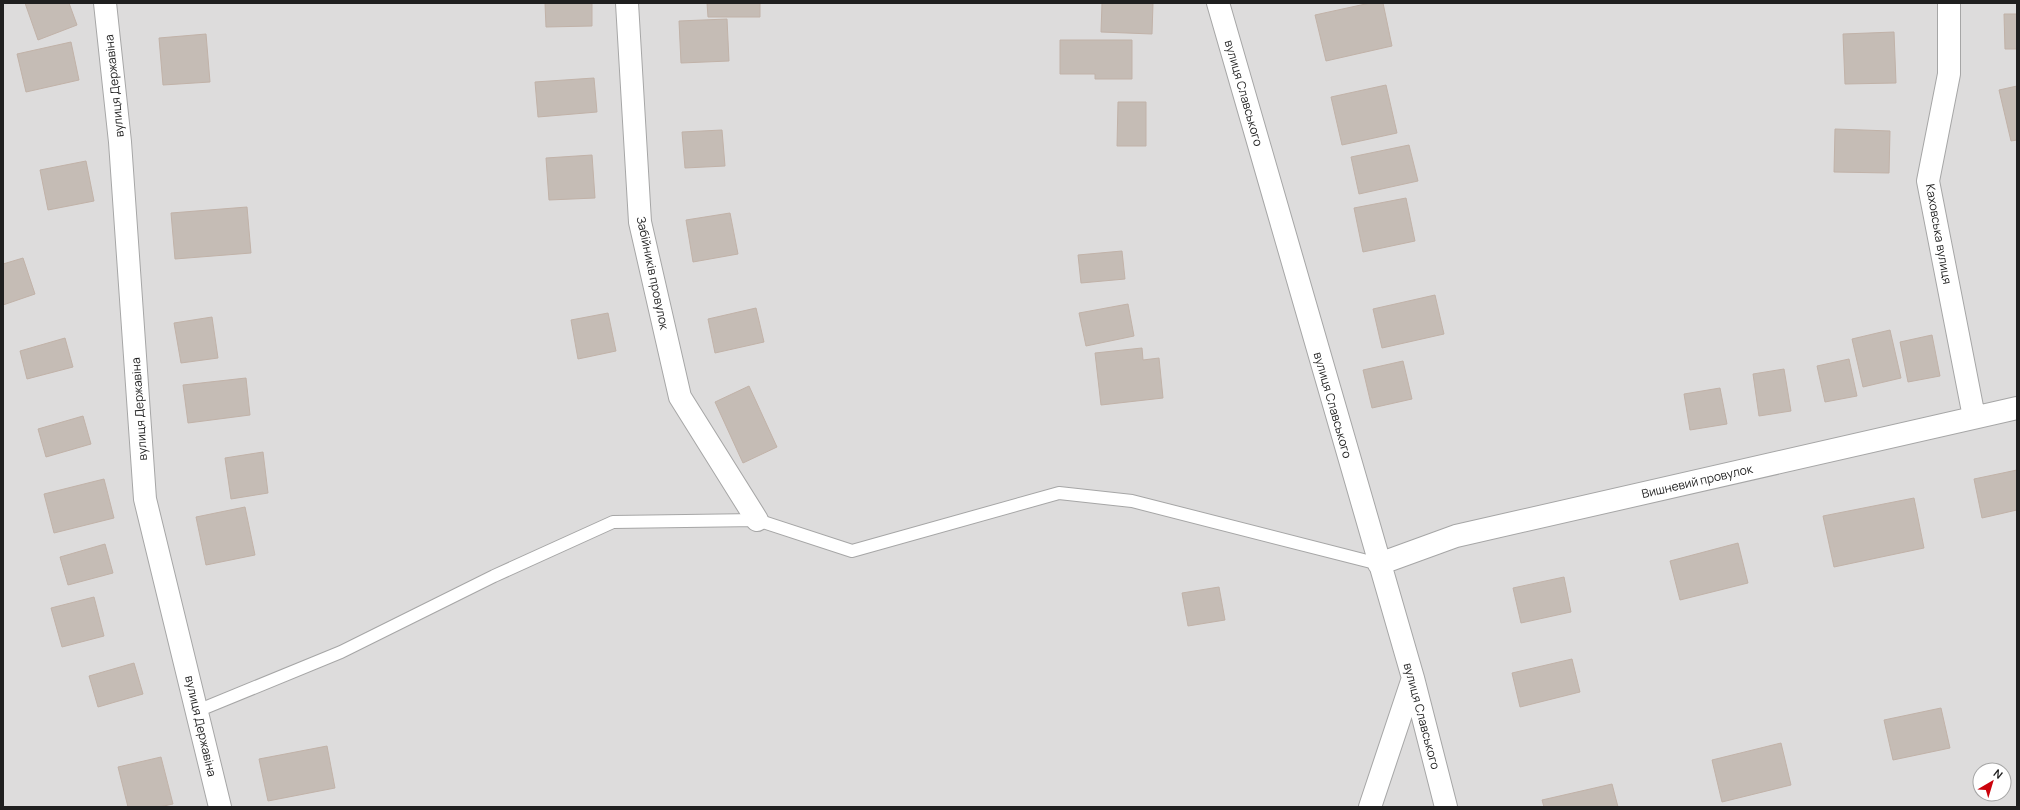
<svg xmlns="http://www.w3.org/2000/svg" width="2020" height="810" font-family="Manrope,sans-serif">
<style>
.residential{fill:#dddcdc;fill-rule:evenodd}
.building{fill:#c5bcb5;stroke:#c1b2a8}
.lines{fill:none;stroke-linecap:round;stroke-linejoin:round}
.service-casing{stroke:#a6a6a6;stroke-width:14}
.minor-casing{stroke:#a6a6a6;stroke-width:24}
.service{stroke:#fff;stroke-width:12}
.minor{stroke:#fff;stroke-width:22}
.labels{text-anchor:middle;dominant-baseline:central;stroke-width:4;stroke-linejoin:round;paint-order:stroke}
.street-label{font-size:12px;fill:#1f1f1f;stroke:#fff}
</style>
<rect width="100%" height="100%" fill="#f0ece6"/>
<path class="residential" d="M3 3H2017V807H3ZM1980 770H2004V794H1980Z"/>
<path class="building" d="M25 3H69L77 25 38 40Z
M545 3H592V26L546 27Z
M707 3H760V17H708Z
M1102 3H1153L1152 34 1101 32Z
M1370 3H1383L1392 46 1326 61 1315 15Z
M2004 14H2017V49H2005Z
M727 19 729 61 681 63 679 21Z
M1894 32 1896 83 1845 84 1843 34Z
M206 34 210 82 163 85 159 38Z
M1060 40H1132V79H1095V74H1060Z
M71 42 79 80 26 92 17 54Z
M594 78 597 112 538 117 535 82Z
M1386 85 1397 133 1342 145 1331 97Z
M2017 86V140L2011 141 1999 90Z
M1118 102H1146V146H1117Z
M1835 129 1890 131 1889 173 1834 172Z
M722 130 725 166 685 168 682 132Z
M1409 145 1418 181 1359 194 1351 157Z
M592 155 595 198 549 200 546 158Z
M86 161 94 201 48 210 40 170Z
M1406 198 1415 241 1363 252 1354 208Z
M247 207 251 253 175 259 171 213Z
M730 213 738 254 693 262 686 220Z
M1122 251 1125 279 1081 283 1078 255Z
M23 258 35 294 3 305V264Z
M1435 295 1444 334 1382 348 1373 309Z
M1128 304 1134 336 1086 346 1079 313Z
M756 308 764 342 715 353 708 319Z
M608 313 616 351 578 359 571 320Z
M212 317 218 358 181 363 174 323Z
M1890 330 1901 378 1863 387 1852 339Z
M1932 335 1940 376 1908 382 1900 342Z
M65 338 73 367 27 379 20 351Z
M1142 348 1143 360 1159 358 1163 398 1101 405 1095 353Z
M1849 359 1857 396 1825 402 1817 366Z
M1403 361 1412 399 1372 408 1363 370Z
M1784 369 1791 411 1759 416 1753 374Z
M246 378 250 415 188 423 183 385Z
M749 386 777 447 743 463 715 402Z
M1720 388 1727 424 1690 430 1684 394Z
M83 416 91 444 46 457 38 429Z
M263 452 268 493 231 499 225 458Z
M2017 470V510L1982 518 1974 479Z
M104 479 114 518 54 533 44 494Z
M1914 498 1924 548 1834 567 1823 516Z
M245 507 255 555 206 565 196 517Z
M1738 543 1748 583 1680 600 1670 561Z
M105 544 113 573 68 585 60 557Z
M1564 577 1571 612 1521 623 1513 588Z
M1219 587 1225 620 1188 626 1182 593Z
M94 597 104 636 62 647 51 608Z
M1572 659 1580 692 1520 707 1512 673Z
M134 663 143 694 98 707 89 676Z
M1941 708 1950 748 1893 760 1884 720Z
M1781 743 1791 785 1722 802 1712 760Z
M327 746 335 788 268 801 259 759Z
M161 757 173 804 159 807H128L118 767Z
M1612 784 1618 807H1544L1542 800Z"/>
<g class="lines">
<g class="service-casing">
<path id="service" d="M197 711 341 652 494 576 613 522 757 520 852 551 1059 493 1132 501 1379 564"/>
</g>
<g class="minor-casing">
<path id="minor" d="M105 3 120 142 145 499 220 807
M627 3 640 222 680 397 757 520
M1218 3 1413 678 1446 807
M1949 3V74L1928 181 1974 417
M1379 564 1456 536 2017 408
M1370 807 1413 678"/>
</g>
<use href="#service" class="service"/>
<use href="#minor" class="minor"/>
</g>
<g class="labels">
<g class="street-label">
<text transform="translate(114 86) rotate(-96)">вулиця Державіна</text>
<text transform="translate(1244 93) rotate(74)">вулиця Славського</text>
<text transform="translate(1939 234) rotate(80)">Каховська вулиця</text>
<text transform="translate(653 273) rotate(78)">Забійників провулок</text>
<text transform="translate(1333 405) rotate(74)">вулиця Славського</text>
<text transform="translate(139 409) rotate(-94)">вулиця Державіна</text>
<text transform="translate(1697 481) rotate(-13)">Вишневий провулок</text>
<text transform="translate(1422 716) rotate(75)">вулиця Славського</text>
<text transform="translate(201 726) rotate(77)">вулиця Державіна</text>
</g>
</g>
<rect width="2020" height="810" fill="none" stroke="#1f1f1f" stroke-width="8"/>
<g transform="translate(1992 782) rotate(38)"><circle r="19" fill="#ffffff" stroke="#a5a5a5"/>
<path d="M0-3L7 15L0 10L-7 15Z" fill="#cb030c"/>
<text y="-6" font-size="11" font-weight="bold" text-anchor="middle" fill="#1f1f1f">N</text>
</g>
</svg>
